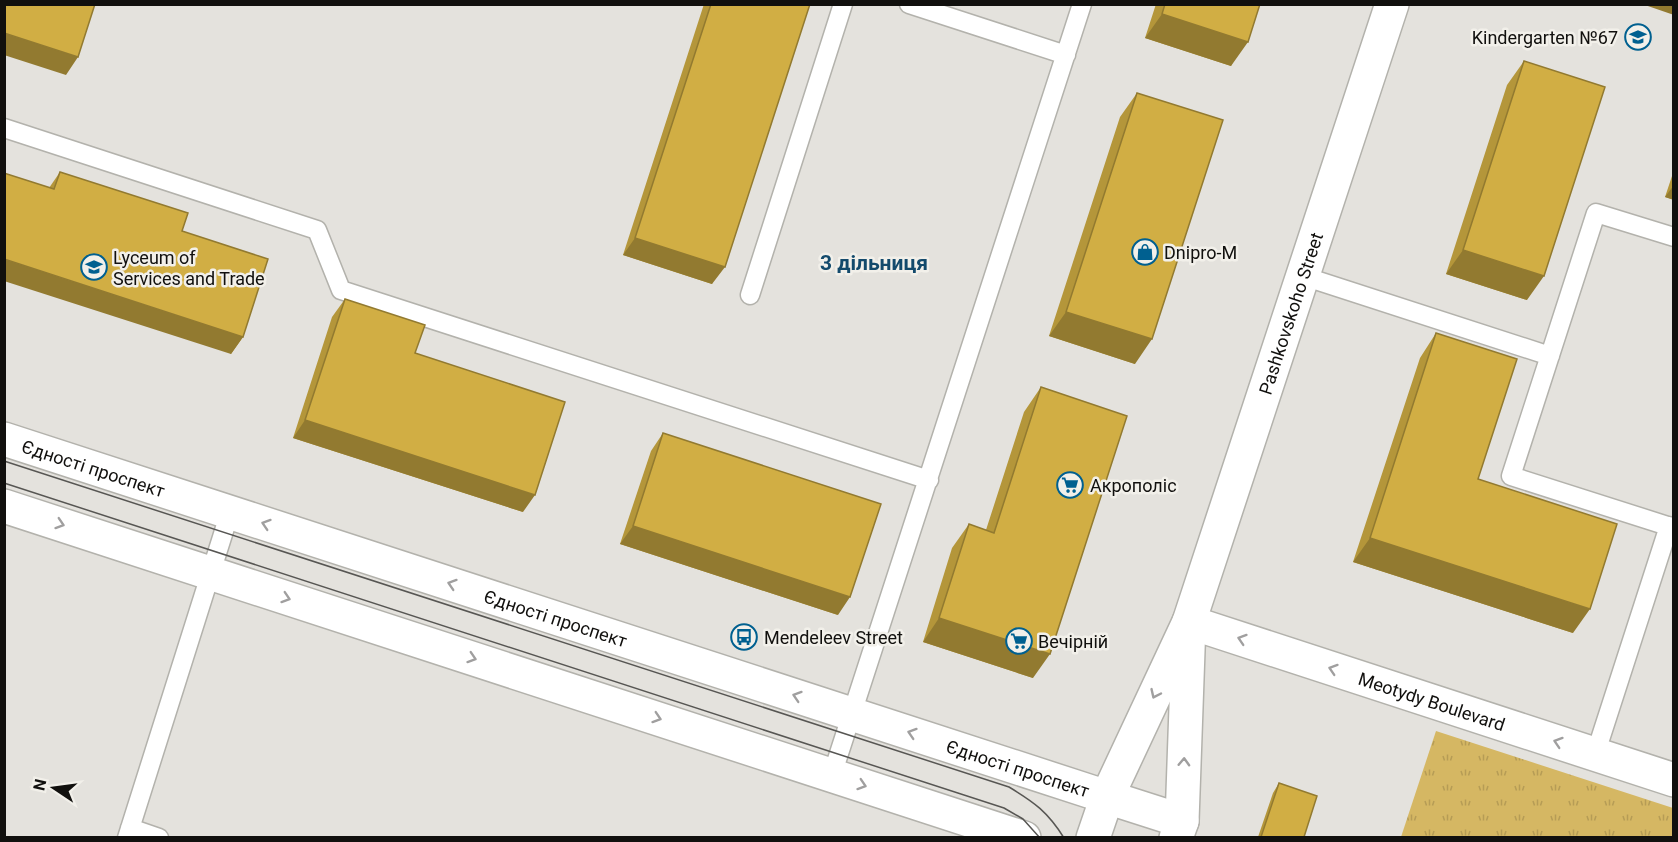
<svg xmlns="http://www.w3.org/2000/svg" width="1678" height="842" font-family="Roboto,sans-serif">
<style>
.park{fill:url(#park-tufts)}
.lines{fill:none;stroke-linecap:round;stroke-linejoin:round}
.service-casing{stroke:#b3b2ac;stroke-width:21}
.tertiary-casing{stroke:#b3b2ac;stroke-width:36}
.secondary-casing{stroke:#b3b2ac;stroke-width:36}
.service{stroke:#fff;stroke-width:18}
.tertiary{stroke:#fff;stroke-width:33}
.secondary{stroke:#fff;stroke-width:33}
.tram{stroke:#575653;stroke-width:1.5}
.wall{fill:#b4963a}
.shaded-wall{fill:#927a30}
.building{fill:#d1ae44;stroke:#927a30;stroke-width:1.5}
.oneway{stroke:#a09f9f}
.labels{text-anchor:middle;dominant-baseline:central;stroke-width:5;stroke-linejoin:round;paint-order:stroke}
.poi-label{font-size:18px;fill:#11100e;stroke:#f2f0ea;text-anchor:start}
.street-label{font-size:18px;fill:#11100e;stroke:#f2f0ea}
.quarter-label{font-size:21px;font-weight:bold;fill:#134a6c;stroke:#f2f0ea}
</style>
<defs>
<pattern id="park-tufts" width="24" height="20" patternUnits="userSpaceOnUse" patternTransform="scale(1.5)"><rect width="24" height="20" fill="#d5b763"/><path d="M3 7l-1-3M5 7V3M7 7l1-3M15 17l-1-3M17 17v-4M19 17l1-3" fill="none" stroke="#b69c55"/></pattern>
</defs>
<rect width="100%" height="100%" fill="#e4e2dd"/>
<path class="park" d="M1436 731 1673 808V837H1401Z"/>
<g class="lines">
<g class="service-casing">
<path id="service" d="M909 4 1066 55
M4 128 317 230 341 290 929 480
M1674 237 1596 213 1511 476 1674 528
M1303 276 1550 356
M750 295 843 4
M1595 755 1669 526
M832 775 1082 4
M130 828 159 838
M127 838 230 512"/>
</g>
<g class="tertiary-casing">
<g id="tertiary">
<path d="M1107 797 1182 821"/>
<path id="s1" d="M1176 838 1182 821 1189 622 1392 4"/>
</g>
</g>
<g class="secondary-casing">
<g id="secondary">
<path id="s2" d="M4 439 1107 797"/>
<path d="M4 506 1024 838"/>
<path id="s3" d="M1093 838 1107 797 1189 622 1674 780"/>
</g>
</g>
<use href="#service" class="service"/>
<use href="#tertiary" class="tertiary"/>
<use href="#secondary" class="secondary"/>
<path class="tram" d="M4 461 1009 787C1034 802 1048 812 1064 838
M4 483 1004 808 1023 819 1040 838"/>
</g>
<path class="wall" d="M704 4H810L712 284 623 255Z
M1156 4H1260L1231 66 1145 38Z
M1524 61 1527 300 1446 274 1507 85Z
M1137 93 1135 364 1049 336 1120 117Z
M1674 170V200L1665 197Z
M60 172 182 231 243 337 231 354 49 188Z
M345 299 415 353 523 512 293 438 332 317Z
M1436 333 1478 479 1573 633 1353 562 1420 358Z
M1041 387 1033 678 923 642 952 548 969 524 986 530 1024 412Z
M663 433 838 615 620 544 651 451Z
M1279 783 1304 837H1258L1273 793Z"/>
<path class="shaded-wall" d="M1642 4H1674V15Z
M1162 14 1248 42 1231 66 1145 38Z
M4 33 78 57 66 75 4 55Z
M1674 185V200L1665 197Z
M635 238 725 267 712 284 623 255Z
M1463 250 1544 276 1527 300 1446 274Z
M4 259 243 337 231 354 4 281Z
M1066 312 1152 339 1135 364 1049 336Z
M305 420 535 495 523 512 293 438Z
M633 526 850 597 838 615 620 544Z
M1370 538 1590 609 1573 633 1353 562Z
M939 618 1050 654 1033 678 923 642Z"/>
<path class="building" d="M4 4H95L78 57 4 33Z
M711 4H810L725 267 635 238Z
M1165 4H1260L1248 42 1162 14Z
M1524 61 1605 87 1544 276 1463 250Z
M1137 93 1223 120 1152 339 1066 312Z
M60 172 188 213 182 231 268 259 243 337 4 259V173L54 189Z
M345 299 425 325 415 353 565 402 535 495 305 420Z
M1436 333 1517 359 1478 479 1617 524 1590 609 1370 538Z
M1041 387 1127 416 1050 654 939 618 969 524 994 533Z
M663 433 881 504 850 597 633 526Z
M1279 783 1317 796 1304 837H1261Z"/>
<defs><path id="oneway-chevron" d="M-2-3.5L2.5 0L-2 3.5" fill="none" stroke-width="1.6" stroke-linecap="round" stroke-linejoin="round" transform="scale(1.5)"/></defs>
<g class="oneway">
<use href="#oneway-chevron" transform="translate(60 524) rotate(18)"/>
<use href="#oneway-chevron" transform="translate(266 524) rotate(-162)"/>
<use href="#oneway-chevron" transform="translate(452 584) rotate(-162)"/>
<use href="#oneway-chevron" transform="translate(286 598) rotate(18)"/>
<use href="#oneway-chevron" transform="translate(1242 639) rotate(-162)"/>
<use href="#oneway-chevron" transform="translate(472 658) rotate(18)"/>
<use href="#oneway-chevron" transform="translate(1333 669) rotate(-162)"/>
<use href="#oneway-chevron" transform="translate(1155 694) rotate(115)"/>
<use href="#oneway-chevron" transform="translate(797 696) rotate(-162)"/>
<use href="#oneway-chevron" transform="translate(657 718) rotate(18)"/>
<use href="#oneway-chevron" transform="translate(912 733) rotate(-162)"/>
<use href="#oneway-chevron" transform="translate(1558 742) rotate(-162)"/>
<use href="#oneway-chevron" transform="translate(1184 762) rotate(-88)"/>
<use href="#oneway-chevron" transform="translate(862 785) rotate(18)"/>
</g>
<defs>
<g id="school-ring" transform="scale(1.35)"><circle r="9.5" fill="#f2f0ea" stroke="#006090" stroke-width="1.5"/><path d="M0-5L7-2L0 1L-7-2ZM-4 1L0 2.5L4 1V4Q0 6-4 4Z" fill="#006090"/></g>
<g id="shop-ring" transform="scale(1.35)"><circle r="9.5" fill="#f2f0ea" stroke="#006090" stroke-width="1.5"/><path d="M-5-2.5h2.3a2.7 3.5 0 0 1 5.4 0H5L5.5 6h-11ZM-1.5-2.5h3a1.5 2.3 0 0 0-3 0Z" fill="#006090"/></g>
<g id="university-ring" transform="scale(1.35)"><circle r="9.5" fill="#f2f0ea" stroke="#006090" stroke-width="1.5"/><path d="M0-5L7-2L0 1L-7-2ZM-4 1L0 2.5L4 1V4Q0 6-4 4Z" fill="#006090"/></g>
<g id="supermarket-ring" transform="scale(1.35)"><circle r="9.5" fill="#f2f0ea" stroke="#006090" stroke-width="1.5"/><path d="M-6-5.5h2.5l.6 2H6L4.5 2H-2.5L-4.4-4H-6ZM-1.5 3.2a1.3 1.3 0 1 0 .1 0ZM3 3.2a1.3 1.3 0 1 0 .1 0Z" fill="#006090"/></g>
<g id="bus-ring" transform="scale(1.35)"><circle r="9.5" fill="#f2f0ea" stroke="#006090" stroke-width="1.5"/><path d="M-5-6H5V4H4V6H2V4H-2V6H-4V4H-5ZM-3.5-4V0h7V-4ZM-3.5 1.2v1.5H-2V1.2ZM2 1.2v1.5H3.5V1.2Z" fill="#006090"/></g>
</defs>
<g fill-rule="evenodd">
<use href="#school-ring" x="1638" y="37"/>
<use href="#shop-ring" x="1145" y="252"/>
<use href="#university-ring" x="94" y="267"/>
<use href="#supermarket-ring" x="1070" y="485"/>
<use href="#bus-ring" x="744" y="637"/>
<use href="#supermarket-ring" x="1019" y="641"/>
</g>
<g class="labels">
<g class="poi-label">
<text x="1618" y="37" text-anchor="end">Kindergarten №67</text>
<text x="1164" y="252">Dnipro-M</text>
<text x="113" y="257">Lyceum of<tspan x="113" dy="21">Services and Trade</tspan></text>
<text x="1090" y="485">Акрополіс</text>
<text x="764" y="637">Mendeleev Street</text>
<text x="1038" y="641">Вечірній</text>
</g>
<g class="street-label">
<text stroke="none"><textPath href="#s1" startOffset="542">Pashkovskoho Street</textPath></text>
<text stroke="none"><textPath href="#s2" startOffset="94">Єдності проспект</textPath></text>
<text stroke="none"><textPath href="#s2" startOffset="580">Єдності проспект</textPath></text>
<text stroke="none"><textPath href="#s3" startOffset="492">Meotydy Boulevard</textPath></text>
<text stroke="none"><textPath href="#s2" startOffset="1066">Єдності проспект</textPath></text>
</g>
<g class="quarter-label">
<text x="874" y="263">3 дільниця</text>
</g>
</g>
<rect width="1678" height="842" fill="none" stroke="#11100e" stroke-width="12"/>
<g transform="translate(54 788) rotate(283)" stroke="#f2f0ea" stroke-width="4.5" paint-order="stroke">
<path d="M0-4.5L10 22L0 15L-10 22Z" fill="#11100e"/>
<text y="-9" font-size="16" font-weight="bold" text-anchor="middle" fill="#11100e">N</text>
</g>
</svg>
